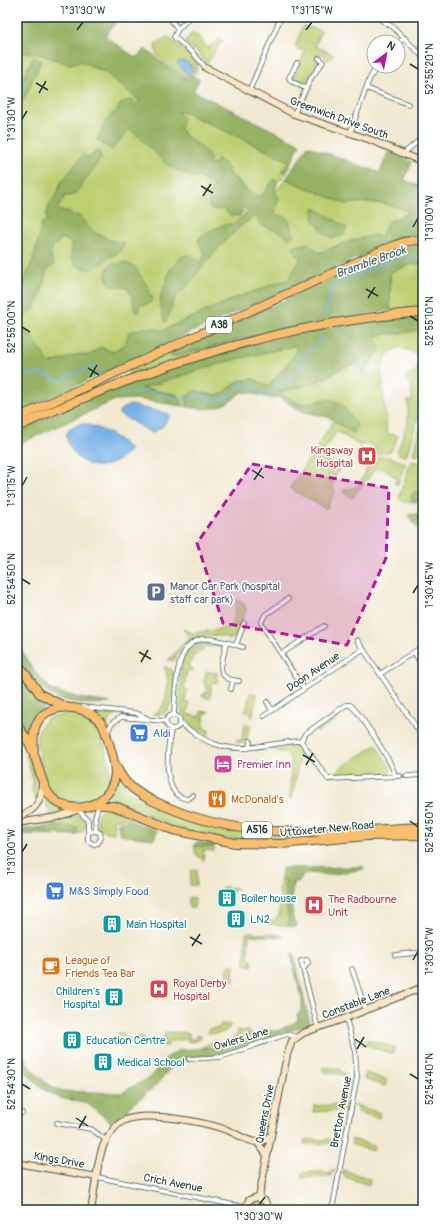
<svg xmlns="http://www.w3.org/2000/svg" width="440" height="1227" font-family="Pangolin,sans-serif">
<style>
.green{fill:#becf71;stroke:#6e8652}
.forest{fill:#96b263;stroke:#5a784c}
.water{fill:#77b1e8;stroke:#4b778e}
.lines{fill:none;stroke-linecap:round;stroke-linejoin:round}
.stream{stroke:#77b1e8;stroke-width:1.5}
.street-casing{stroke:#3e574c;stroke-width:5.5}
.secondary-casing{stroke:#3e574c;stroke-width:8}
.highway-casing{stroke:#3e574c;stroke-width:10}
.street{stroke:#fff;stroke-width:4}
.secondary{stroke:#fde5c5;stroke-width:6}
.highway{stroke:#fbbe6e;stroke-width:8}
.marked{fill:#b5179e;fill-opacity:0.2;stroke:#b5179e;stroke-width:3;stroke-dasharray:8 5;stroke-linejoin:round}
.ticks{fill:none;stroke:#1f3d34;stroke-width:1.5}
.labels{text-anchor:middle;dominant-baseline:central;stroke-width:3;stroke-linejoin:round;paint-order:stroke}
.shield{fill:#fff;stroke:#627771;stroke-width:1}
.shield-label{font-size:10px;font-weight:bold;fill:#1f3d34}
.street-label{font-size:11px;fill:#1f3d34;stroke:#fff}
.health-label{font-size:11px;fill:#be3a42;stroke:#fff;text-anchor:start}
.service-label{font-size:11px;fill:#4e5e75;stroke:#fff;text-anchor:start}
.shop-label{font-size:11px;fill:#366cbe;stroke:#fff;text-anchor:start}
.hotel-label{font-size:11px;fill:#b23c85;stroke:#fff;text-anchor:start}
.food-label{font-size:11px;fill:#c56008;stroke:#fff;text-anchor:start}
.culture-label{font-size:11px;fill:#0d838f;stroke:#fff;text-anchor:start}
.water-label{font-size:12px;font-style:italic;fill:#39606a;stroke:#fff}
.neatline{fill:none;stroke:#1f3d34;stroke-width:1.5}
.ticks-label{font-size:10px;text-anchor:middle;fill:#1f3d34}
</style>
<rect width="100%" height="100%" fill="#fff"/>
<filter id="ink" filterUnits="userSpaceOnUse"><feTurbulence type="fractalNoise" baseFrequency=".025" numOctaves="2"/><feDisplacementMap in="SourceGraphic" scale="8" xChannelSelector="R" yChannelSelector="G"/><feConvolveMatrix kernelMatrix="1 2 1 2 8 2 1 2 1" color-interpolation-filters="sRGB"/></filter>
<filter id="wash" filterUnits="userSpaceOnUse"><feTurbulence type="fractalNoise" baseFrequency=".012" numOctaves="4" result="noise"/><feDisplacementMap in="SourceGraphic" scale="16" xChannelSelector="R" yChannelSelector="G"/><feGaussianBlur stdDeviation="0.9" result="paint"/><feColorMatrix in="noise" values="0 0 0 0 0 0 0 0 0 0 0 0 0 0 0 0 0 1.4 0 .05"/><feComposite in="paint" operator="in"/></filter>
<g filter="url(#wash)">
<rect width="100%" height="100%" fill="#f1e9d1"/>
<path class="green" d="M17 18 96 69 104 71 109 75 140 101 126 119 247 214 256 216 286 179 346 204 367 202 387 204 410 211 405 215 388 222 381 237 373 236 354 241 319 253 293 247 301 260 289 279 238 297 161 332 125 344 113 352 101 348 88 356 80 354 49 364 31 335 23 331 17 333Z
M303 26 321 31 315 46 334 55 328 60 321 53 316 59 318 65 303 85 292 80 305 52 295 47Z
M192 33 198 36 208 48 220 38 222 40 207 64 199 53 185 43Z
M167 37C171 38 173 42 176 44 189 53 211 68 186 78L157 55 155 44Z
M177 111 185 113 217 127 289 161 282 172 287 171V173L277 183 275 180 262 196C247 196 246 187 236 179 230 173 222 169 215 164L208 165 206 152 194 142 183 136Z
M412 264H423V304L420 307 390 310V272Z
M423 329V342L415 348 423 351V401L406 456 400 455 397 452 408 422V400L412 402 411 384 407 381 406 377 410 374 415 375 421 355 399 347 387 354 381 370 387 433 398 436 391 451 378 454 373 453 376 449C371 444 366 442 360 446L337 431 322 453 327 457 325 460 337 465 332 467V469L339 470 335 477 330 474 327 478 329 481 334 479 332 487 335 491 326 509 290 488 334 421 354 433 356 425 317 401 301 405 280 394V392C294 388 311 385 325 378 337 372 345 364 359 364L363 374 375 355V335L402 333Z
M245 337 129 375 128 372 171 352 172 357Z
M297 345 294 356 269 386 252 379 239 381 225 392 216 395 186 397 188 407 183 406 178 395 142 388 228 361Z
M422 422H423V456L413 454Z
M378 457H389L405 463 398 484 394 483 397 479 383 467 380 470 376 468 352 498 343 492 344 490C347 489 351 489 353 488 361 486 366 471 368 464L370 466 374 464Z
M411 461 422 463 419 481 423 482V493L416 491 412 494V499L416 502H403L399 497Z
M237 600 244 604 246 610 234 638 228 640 227 637C202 633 185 635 174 660H168L190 637 183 629 193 633 218 630 219 628H227L233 623Z
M202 642 219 643 223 647 196 645Z
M195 647 205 649 193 657 188 666 194 670 187 671 184 687 187 690 185 702 189 703 187 714 200 717 201 711 209 712 205 713 203 728 209 730 208 735C199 730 186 722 182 712 179 702 180 672 183 662 185 655 190 651 195 647Z
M164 667 171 669C178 678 173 706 164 714H152C156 713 160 711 162 707 168 697 170 677 164 667Z
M206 672 218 673 216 676 218 683 212 682 210 699 202 696 203 694H206L207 685 204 684Z
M250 693 257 694 252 718 251 713 244 711 247 709Z
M95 711 117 715 110 719 106 726Z
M67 713C78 713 87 716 95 724 101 730 98 735 101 740 104 744 106 750 107 756 114 780 108 799 80 802 71 803 62 802 55 795 45 786 36 750 37 737 38 731 41 725 45 721 51 715 60 718 67 713Z
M335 716 337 720 317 732 315 729Z
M245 723 250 725 246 743 236 742V740H242Z
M290 745 301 748 292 799H290L291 761 288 755 270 748Z
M376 745 391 769 389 774 332 776 330 775Z
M30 754 39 787 37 800H35L32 793 33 780 26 755Z
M118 778C150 818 225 832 275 835 299 836 324 833 348 834 297 840 243 846 193 832 164 824 137 809 109 797Z
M46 800 64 811 51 815 45 802Z
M106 808 119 812 132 819H113L114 833 105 832 99 828 96 818 100 812Z
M77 814 85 820V828L81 833H77V827L54 826 53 819Z
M194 846 214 847V851L203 850 204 861 196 854Z
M197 869 196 885H190L191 871Z
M284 878 288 880 289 926 269 924 268 921H275L276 917H279L280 880Z
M222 887 237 888V889H233L232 894 222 893Z
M189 897 195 898 194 908H189Z
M252 931V933L282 935V937L249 935 248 958 252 959V966H248L245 963 246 933Z
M230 965H234L233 977 235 980 228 979V967Z
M221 1024 231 1025C225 1033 216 1036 207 1032L209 1029 219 1028Z
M236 1030 249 1031 246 1040 222 1047 201 1048 216 1040 219 1045 227 1042 238 1034Z
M165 1032 189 1033V1039H197V1035L202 1037 197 1041 188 1042 187 1039 167 1042 168 1046H162L161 1045C151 1045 123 1047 117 1038L118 1033H123L125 1036 131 1040 141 1036 145 1041 164 1042Z
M368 1039 395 1048 393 1054 364 1044Z
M323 1067 340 1069V1072L345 1073V1075L323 1072Z
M366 1073 387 1080 385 1086 364 1079Z
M348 1104 347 1110 313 1112 314 1106Z
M355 1105 380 1113 379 1118 358 1112 359 1108Z
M336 1139V1143L304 1144 305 1140Z
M352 1139 374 1146 373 1151 351 1144Z
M343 1170 370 1179 369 1185 345 1177 346 1174 342 1173Z
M335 1171 331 1173V1176L301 1178 302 1173Z
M254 1199 262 1201 267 1210H246L247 1206Z"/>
<path class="forest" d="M17 17H108L116 22 105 36 136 58 145 49 185 79 193 76 199 80 193 91 300 144 287 171 281 172 289 161 217 127 185 113 177 111 183 118C176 136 190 138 201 147 206 151 207 155 211 160L208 165 215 164 217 159 222 162 229 169 227 173C240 180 245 196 262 196L274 179 277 183 275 191 279 198 274 213 280 216 287 217 294 234 289 239C280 230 273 229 261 226L256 216C230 230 202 267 184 290 170 295 173 313 165 322 160 313 158 291 167 283 168 265 174 269 182 256L190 255 200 263 205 254 198 240 201 236 207 232 223 225 234 224 249 212 242 207 240 216 229 215 223 208 218 210 210 209C207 202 209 193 214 186 206 178 195 178 185 174 179 172 175 167 168 166L136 134 129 129 112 150 97 140 105 123 113 113 115 114 122 102 131 100 135 105 140 101 104 71 80 61 70 64 34 53 17 52Z
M33 57 41 61 17 115V91Z
M308 146 380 173 388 152 412 162 404 180 423 188V234L412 235 388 244 180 337 17 413V333L23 331 31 335 49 364 80 354 88 356 101 347 113 352 125 344 129 332C140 329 151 325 161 331L238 297 289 279 300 260 293 247 308 243 319 253C338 246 361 235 381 236L388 222 405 215 409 211 387 204 367 202 346 204 286 179Z
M96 151H99L101 158 75 194 69 196H65L58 208 59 211H69L72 216 78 215 94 233 104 236 108 240 124 243 120 251 90 270 75 265 72 258 71 243 63 238 53 246 50 254 54 265 47 270 39 301 34 310 28 312 17 329 18 298 35 254 42 223 47 220 46 215 50 203 58 193 60 184 83 155 90 158Z
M315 208 347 228 343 236 332 238 326 235 313 219V210Z
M423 244V264H412L390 272V310L280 329 171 357V352L400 248Z
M123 262 135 267 150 290 149 295 152 296V300L149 304 139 305V313L135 312 132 296 127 288 110 285C105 277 105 272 110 265L115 263 118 265Z
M423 316V329L402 333 375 335 380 352 375 355 363 375 359 364C345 364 337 372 325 378 311 385 294 388 280 392V394L301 405C336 395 337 396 357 425L354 433 328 417 304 412 278 397 270 398 252 393 241 392C223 409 211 411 188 407L186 397 194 391 216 395 225 392 239 381 252 379 269 386 294 356 297 345 228 361 142 388 178 395 183 406 135 399 115 400 17 445V431C55 414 92 396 131 381 148 375 166 370 183 365 261 339 341 323 423 316Z
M414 492 423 494V502H416L411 499 412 494Z
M422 506H423V534L421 533 408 515 417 514Z
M17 641 27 660 36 673 52 690 79 698 110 703C76 705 48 703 28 672 21 661 17 654 17 641Z
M17 670 33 692 49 704 34 716 26 732 17 721Z
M131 821 157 831 154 839 124 836 119 832 118 822Z
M54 826 77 827V835L21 834 22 829Z
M196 842 214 844V847L194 846Z
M364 867V869L328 875 311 873 303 875 298 882 294 881C290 896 291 909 294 924L297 923 296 927 289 926 284 885 285 881 287 880 281 879 282 868Z
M293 953 310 1024 223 1054 190 1057 189 1060 178 1061 174 1064 154 1087 129 1107 125 1114H121L113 1124 88 1104 60 1098 44 1090 17 1063V1045C21 1048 22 1054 25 1059 33 1072 45 1085 60 1091L121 1093 149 1078 166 1058 179 1050 222 1047 246 1040 249 1034 261 1035V1030L278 1031C285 1026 293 1025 298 1020L297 1015C299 1013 300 1012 301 1010 306 1000 291 967 292 954Z"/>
<path class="water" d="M179 61C186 61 190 63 193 70L190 74H187L177 63Z
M130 405 169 414V417L163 426 152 433 119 414 120 410Z
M81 423C97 426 120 437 130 450 107 476 75 470 66 436L69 430Z"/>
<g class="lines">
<path class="stream" d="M325 317 332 286 397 259 423 254
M17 377 41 373 60 381C73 369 82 376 92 365L98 367 102 371
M115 388 122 394C130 393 138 391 145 391 163 391 182 407 197 395L213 400 221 399 229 397 244 382 252 388 267 395 285 379 296 374 303 363 304 357 319 342 321 336"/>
</g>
</g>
<g filter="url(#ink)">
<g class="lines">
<g class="street-casing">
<path id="street" d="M169 17 178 29
M190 17 178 29 174 37 193 53 206 68
M376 17 393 27 423 57
M398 43 405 38
M297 63 289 78 291 81 305 88
M366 88 408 104
M249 91 281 17
M294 114 311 78 323 62 319 58
M350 133 369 80 377 66
M404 153 423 137
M288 599 265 615 261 623 304 689
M357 640 423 737
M226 643 221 667 222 674 228 679 239 681
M236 645 244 623
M414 652 423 667
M281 654 324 626
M380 674 423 646
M231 689 233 680
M267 702 272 710
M83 707 136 713 147 718
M174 714C176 691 173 635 210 639 221 640 233 644 243 647
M166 722a7 7 0 1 1 14 0a7 7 0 1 1-14 0Z
M264 716 363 649
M180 724C191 730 200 739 212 743 242 755 270 742 301 741
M171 729C168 746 160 797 188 799L193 795
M107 734 111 724 121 717 165 721
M301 741 305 734 346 705H350C359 711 394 765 395 776
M301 741 328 779 400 776
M249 748 250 741
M406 776 423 775
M77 809 88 820V841L94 844 98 843 101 838 100 833 96 831 89 832
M96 831 95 817 99 804
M395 955 423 952
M303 968 305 967 308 963 307 960 301 961 318 1029
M352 969 366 1011
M189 1059 221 1057 287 1034 296 1037
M17 1114 22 1113
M57 1123 91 1129 106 1140
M97 1177 244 1207
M332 1210 357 1077 355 1052 346 1018"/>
</g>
<g class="secondary-casing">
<path id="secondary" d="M206 68 294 114 371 140 423 162
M17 817C35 812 42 802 42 783
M17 823 57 817 83 808
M257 1142 267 1155
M17 1163 97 1177
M259 1197 287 1055 292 1041 303 1033 346 1018 423 987
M91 1210C95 1191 97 1157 105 1142 109 1135 115 1125 123 1121 145 1110 204 1122 227 1130 236 1133 249 1143 258 1142 263 1142 268 1138 271 1135
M244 1210 249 1200 257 1197 265 1201 269 1210
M422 1210 423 1200"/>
</g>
<g class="highway-casing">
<path id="highway" d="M17 418 385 249 404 242 423 239
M17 427C148 367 278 323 423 312
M17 662 40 694 66 707
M17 726C25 734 31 746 35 757 42 777 44 802 69 807 91 811 113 797 115 774 115 765 113 756 110 747 108 740 106 731 102 724 91 709 69 704 52 710 31 717 33 738 34 756
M114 762C118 770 122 779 129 785 139 795 153 801 165 806 246 843 337 831 423 827
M95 804 114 806 174 830 235 843 281 844 366 836 423 835"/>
</g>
<use href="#street" class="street"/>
<use href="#secondary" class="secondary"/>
<use href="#highway" class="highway"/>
</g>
</g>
<path class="marked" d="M252 464 389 488 386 558 347 645 223 623 197 543Z"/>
<path class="ticks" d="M77 30 83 22M306 30 312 22M410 64 418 69M36 83 48 90M39 93 46 81M22 119 27 111M201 186 213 193M203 196 211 184M413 227 418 218M366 289 378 296M368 298 375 287M410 316 418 321M22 327 30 332M88 368 99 375M90 377 97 365M252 470 264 478M254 480 262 468M22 486 27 477M22 579 30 584M413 593 418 585M139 652 151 659M141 662 148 650M303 755 315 762M306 765 313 753M410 821 418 827M22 852 27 844M190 937 202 944M192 946 200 934M413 960 418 951M355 1039 366 1047M357 1049 364 1037M410 1074 418 1079M22 1084 30 1089M76 1118 88 1126M79 1128 86 1116M259 1205 265 1197"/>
<defs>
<g id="hospital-square" transform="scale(1)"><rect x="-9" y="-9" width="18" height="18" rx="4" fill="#e0444e" stroke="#fff"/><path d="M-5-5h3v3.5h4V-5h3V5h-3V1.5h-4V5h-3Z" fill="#fff"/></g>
<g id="parking-square" transform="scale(1)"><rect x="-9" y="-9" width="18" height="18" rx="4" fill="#5c6f8a" stroke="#fff"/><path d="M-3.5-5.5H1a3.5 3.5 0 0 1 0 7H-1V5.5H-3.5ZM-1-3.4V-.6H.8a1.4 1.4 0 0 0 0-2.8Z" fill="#fff"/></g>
<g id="supermarket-square" transform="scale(1)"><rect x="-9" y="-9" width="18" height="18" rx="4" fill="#3f7fe0" stroke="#fff"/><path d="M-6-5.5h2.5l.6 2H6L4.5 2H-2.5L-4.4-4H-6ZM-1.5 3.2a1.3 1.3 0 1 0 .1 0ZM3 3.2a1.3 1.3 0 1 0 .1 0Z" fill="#fff"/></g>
<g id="hotel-square" transform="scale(1)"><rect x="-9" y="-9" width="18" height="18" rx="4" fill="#d1479c" stroke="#fff"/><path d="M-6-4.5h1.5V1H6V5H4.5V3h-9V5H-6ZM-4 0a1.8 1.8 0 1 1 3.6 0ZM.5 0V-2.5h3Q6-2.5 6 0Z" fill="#fff"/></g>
<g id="restaurant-square" transform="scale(1)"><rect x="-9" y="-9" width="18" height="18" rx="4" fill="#e8710a" stroke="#fff"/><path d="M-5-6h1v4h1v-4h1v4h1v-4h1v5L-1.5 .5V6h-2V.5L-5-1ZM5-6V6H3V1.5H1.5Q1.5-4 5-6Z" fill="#fff"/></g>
<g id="building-square" transform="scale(1)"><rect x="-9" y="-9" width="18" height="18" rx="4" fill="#0f9aa8" stroke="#fff"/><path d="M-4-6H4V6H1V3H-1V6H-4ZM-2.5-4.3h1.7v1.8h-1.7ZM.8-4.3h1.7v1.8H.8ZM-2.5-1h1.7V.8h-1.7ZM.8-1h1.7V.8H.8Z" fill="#fff"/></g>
<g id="cafe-square" transform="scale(1)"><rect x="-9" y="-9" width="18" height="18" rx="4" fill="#e8710a" stroke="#fff"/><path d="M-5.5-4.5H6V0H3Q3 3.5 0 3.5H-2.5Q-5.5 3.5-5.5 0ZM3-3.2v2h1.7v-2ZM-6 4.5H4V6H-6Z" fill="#fff"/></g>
</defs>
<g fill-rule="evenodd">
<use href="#hospital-square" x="367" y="456"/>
<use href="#parking-square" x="156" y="592"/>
<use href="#supermarket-square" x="139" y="733"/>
<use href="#hotel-square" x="223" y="764"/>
<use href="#restaurant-square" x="217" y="799"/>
<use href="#supermarket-square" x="55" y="891"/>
<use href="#building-square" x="227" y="898"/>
<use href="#hospital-square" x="314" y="905"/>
<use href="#building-square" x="236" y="919"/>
<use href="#building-square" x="112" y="924"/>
<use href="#cafe-square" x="51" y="966"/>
<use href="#hospital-square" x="159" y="989"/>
<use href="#building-square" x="114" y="997"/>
<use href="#building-square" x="72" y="1040"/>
<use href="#building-square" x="103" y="1062"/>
</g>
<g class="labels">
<g class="shield">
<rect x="206" y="317" width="26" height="16" rx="3"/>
<rect x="242" y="822" width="30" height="16" rx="3"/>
</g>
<g class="shield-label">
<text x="219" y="325">A38</text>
<text x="257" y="830">A516</text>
</g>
<g class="street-label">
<text transform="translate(339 118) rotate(20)">Greenwich Drive South</text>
<text transform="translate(313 672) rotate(-34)">Doon Avenue</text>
<text transform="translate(327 829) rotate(-5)">Uttoxeter New Road</text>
<text transform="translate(356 1003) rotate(-21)">Constable Lane</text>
<text transform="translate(241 1039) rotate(-17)">Owlers Lane</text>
<text transform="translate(341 1112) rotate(-79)">Bretton Avenue</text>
<text transform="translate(265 1114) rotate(-79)">Queens Drive</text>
<text transform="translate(59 1160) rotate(10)">Kings Drive</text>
<text transform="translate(173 1183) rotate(11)">Crich Avenue</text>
</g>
<g class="health-label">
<text x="353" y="450" text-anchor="end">Kingsway<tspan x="353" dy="13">Hospital</tspan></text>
<text x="328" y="899">The Radbourne<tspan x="328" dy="13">Unit</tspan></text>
<text x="173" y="983">Royal Derby<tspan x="173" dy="13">Hospital</tspan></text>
</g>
<g class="service-label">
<text x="170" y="586">Manor Car Park (hospital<tspan x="170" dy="13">staff car park)</tspan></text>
</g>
<g class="shop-label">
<text x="153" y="733">Aldi</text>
<text x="69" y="891">M&amp;S Simply Food</text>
</g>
<g class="hotel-label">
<text x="237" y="764">Premier Inn</text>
</g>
<g class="food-label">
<text x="231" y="799">McDonald's</text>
<text x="65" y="960">League of<tspan x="65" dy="13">Friends Tea Bar</tspan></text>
</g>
<g class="culture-label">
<text x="241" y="898">Boiler house</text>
<text x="250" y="919">LN2</text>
<text x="126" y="924">Main Hospital</text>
<text x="100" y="991" text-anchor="end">Children's<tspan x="100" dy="13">Hospital</tspan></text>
<text x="86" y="1040">Education Centre</text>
<text x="117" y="1062">Medical School</text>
</g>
<g class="water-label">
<text transform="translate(371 262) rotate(-20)">Bramble Brook</text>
</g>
</g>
<rect width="440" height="1227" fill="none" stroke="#fff" stroke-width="44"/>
<g transform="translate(386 54) rotate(32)"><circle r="19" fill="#ffffff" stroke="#a5b1ae"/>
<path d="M0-3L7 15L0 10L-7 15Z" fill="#b5179e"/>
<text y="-6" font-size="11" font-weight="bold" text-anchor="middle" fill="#1f3d34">N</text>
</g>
<rect x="22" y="22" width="396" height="1183" class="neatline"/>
<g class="ticks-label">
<text x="83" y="14">1°31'30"W</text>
<text x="312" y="14">1°31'15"W</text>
<text transform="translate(429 69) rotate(-90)" y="4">52°55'20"N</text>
<text transform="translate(11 119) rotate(-90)" y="4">1°31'30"W</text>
<text transform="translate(429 218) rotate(-90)" y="4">1°31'00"W</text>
<text transform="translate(429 321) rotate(-90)" y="4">52°55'10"N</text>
<text transform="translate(11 327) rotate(-90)" y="4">52°55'00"N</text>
<text transform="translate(11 486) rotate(-90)" y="4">1°31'15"W</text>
<text transform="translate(11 579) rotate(-90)" y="4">52°54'50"N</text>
<text transform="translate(429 585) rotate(-90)" y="4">1°30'45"W</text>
<text transform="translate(429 827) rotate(-90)" y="4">52°54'50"N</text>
<text transform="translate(11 852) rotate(-90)" y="4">1°31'00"W</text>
<text transform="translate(429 951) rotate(-90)" y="4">1°30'30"W</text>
<text transform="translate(429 1079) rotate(-90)" y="4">52°54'40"N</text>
<text transform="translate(11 1084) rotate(-90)" y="4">52°54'30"N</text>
<text x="259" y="1220">1°30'30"W</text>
</g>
</svg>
